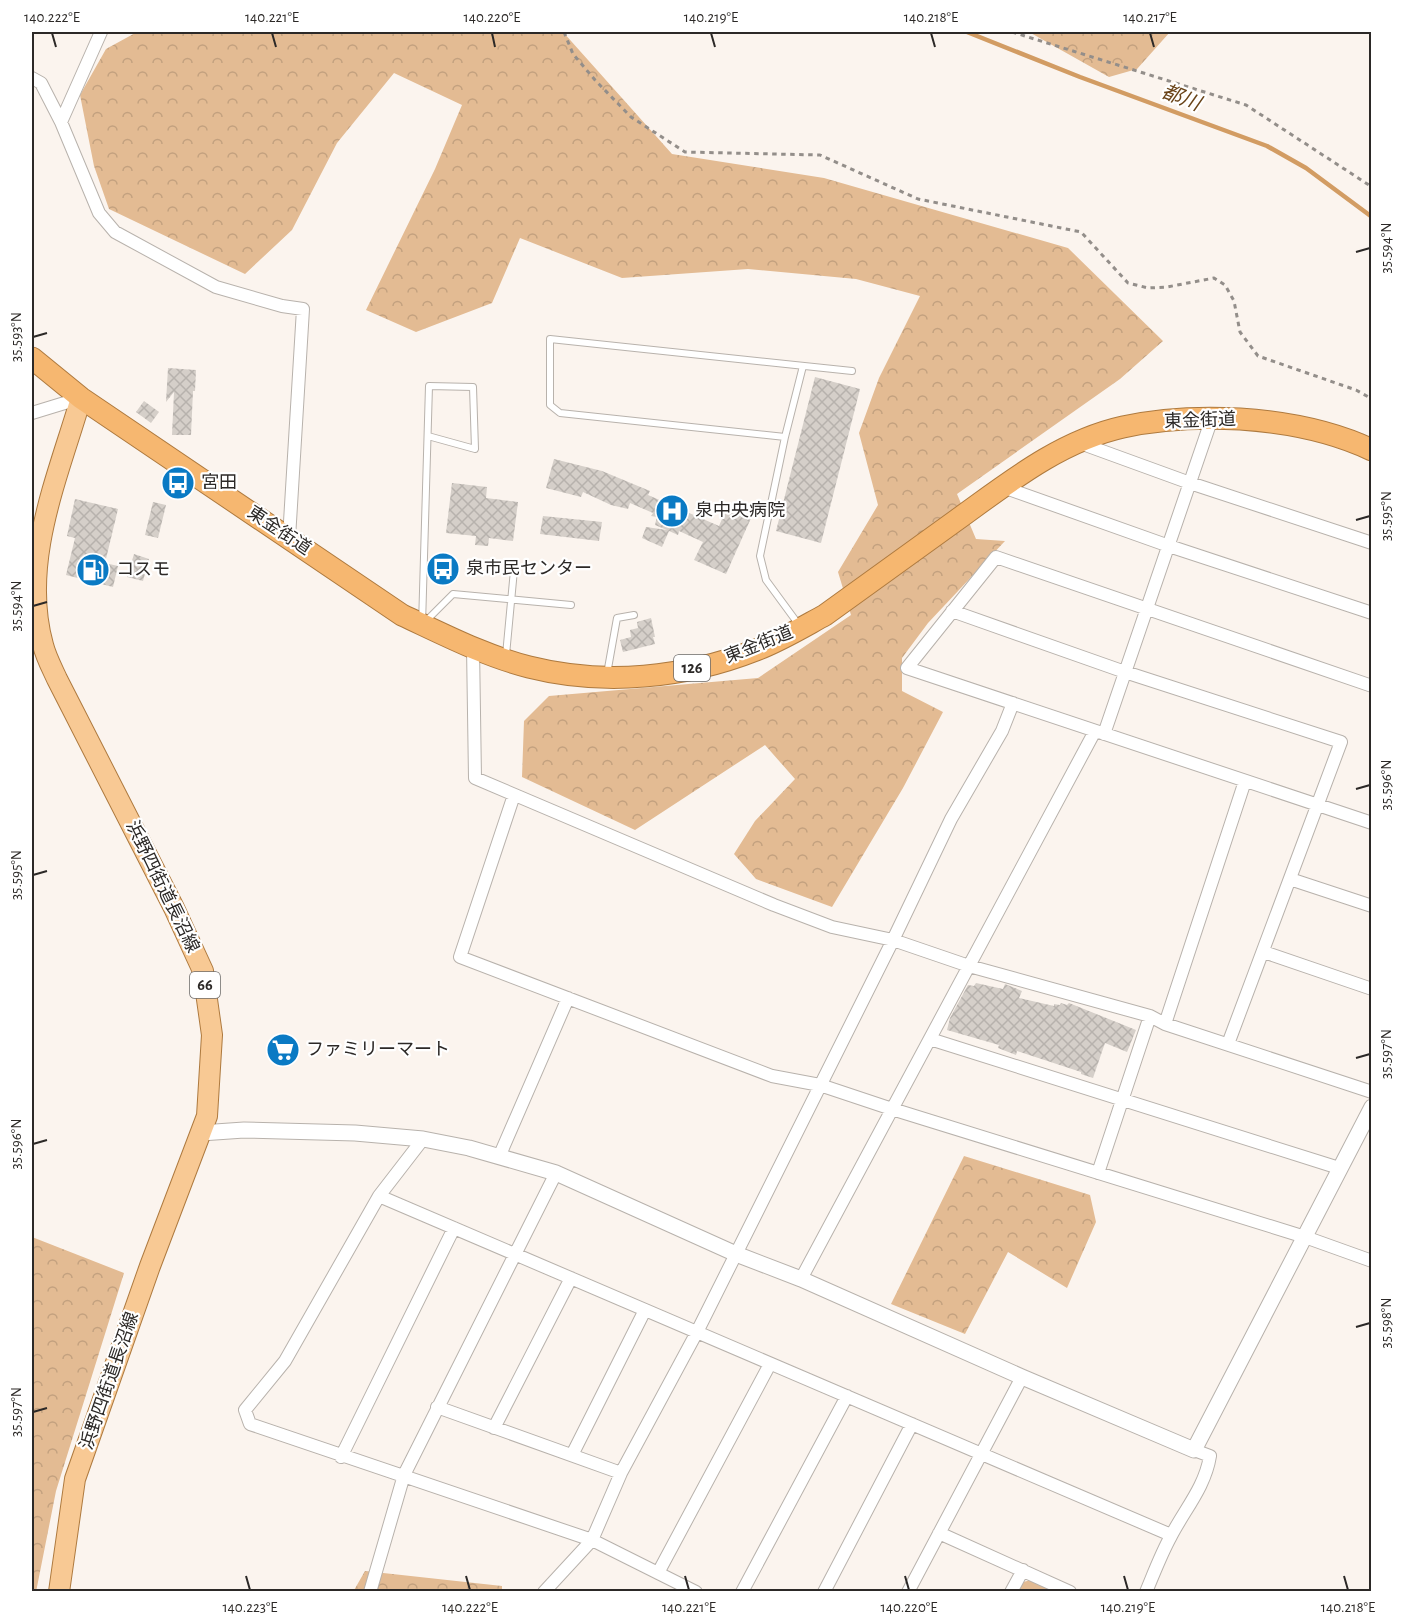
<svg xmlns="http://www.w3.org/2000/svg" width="1403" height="1623" font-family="'Alegreya Sans','Noto Sans JP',sans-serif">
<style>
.green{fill:#e3bb93}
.forest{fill:url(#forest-crowns)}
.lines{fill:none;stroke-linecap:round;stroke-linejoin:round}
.stream{stroke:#d29c63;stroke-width:4.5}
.building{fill:url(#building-cross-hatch)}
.service-casing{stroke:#b8b2ac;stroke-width:8}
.minor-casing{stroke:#b8b2ac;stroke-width:14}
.tertiary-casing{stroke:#b8b2ac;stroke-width:17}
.primary-casing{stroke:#ae7a3f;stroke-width:22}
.trunk-casing{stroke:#ae7a3f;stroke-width:23}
.path{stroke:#938e8a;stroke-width:3;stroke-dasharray:4.5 4.5;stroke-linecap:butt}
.service{stroke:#fff;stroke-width:6}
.minor{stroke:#fff;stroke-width:12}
.tertiary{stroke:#fff;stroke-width:15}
.primary{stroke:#f8c994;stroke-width:20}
.trunk{stroke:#f6b770;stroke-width:21}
.ticks{fill:none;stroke:#2c2927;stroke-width:2}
.labels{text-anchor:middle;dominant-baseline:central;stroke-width:4.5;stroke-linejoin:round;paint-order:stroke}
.shield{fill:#fff;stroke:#6b6968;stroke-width:1.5}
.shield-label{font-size:16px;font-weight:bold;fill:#2c2927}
.street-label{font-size:18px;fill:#2c2927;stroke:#fff}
.poi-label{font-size:18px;fill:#2c2927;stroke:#fff;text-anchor:start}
.water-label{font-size:20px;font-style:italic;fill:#694318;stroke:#fff}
.neatline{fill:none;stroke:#2c2927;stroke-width:2}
.ticks-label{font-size:15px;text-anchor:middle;fill:#2c2927}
</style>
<defs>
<pattern id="forest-crowns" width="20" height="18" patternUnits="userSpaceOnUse" patternTransform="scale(1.5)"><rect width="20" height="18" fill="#e3bb93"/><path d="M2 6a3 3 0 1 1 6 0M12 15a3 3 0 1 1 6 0" fill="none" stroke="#c3a17f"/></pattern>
<pattern id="building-cross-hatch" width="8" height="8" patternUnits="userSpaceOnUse" patternTransform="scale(1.5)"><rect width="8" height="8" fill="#d5cfc9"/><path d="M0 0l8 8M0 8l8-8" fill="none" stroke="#b7b2ad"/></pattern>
</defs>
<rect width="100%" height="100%" fill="#fbf4ee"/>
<path class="green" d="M1034 1579 1057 1592H1016L1020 1583Z"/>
<path class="forest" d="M137 32H563L672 154 824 178 1068 248 1163 341 1120 379 957 494 976 539 1005 541 928 623 902 658V691L943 712 903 788 832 907 756 879 734 854 755 821 795 779 765 745 635 830 522 777 524 721 549 696 758 678 851 615 838 572 878 505 859 433 879 378 920 296 856 279 748 269 622 278 520 238 492 303 416 332 366 310 435 169 462 105 394 73 337 143 292 230 245 274 109 209 94 166 80 95 106 49Z
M1029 32H1170L1137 69 1109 77Z
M964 1156 1090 1195 1096 1222 1067 1288 1008 1252 965 1334 891 1304Z
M32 1237 124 1273 56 1491 36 1592 32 1591Z
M365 1571 502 1586V1592H353Z"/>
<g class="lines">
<path class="stream" d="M967 32 1080 77 1267 146 1306 168 1372 217"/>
</g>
<path class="building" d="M168 368 196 370 195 391H193L191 435H172L174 392 166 402Z
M815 377 860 389 821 543 776 531Z
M144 401 159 412 151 423 136 412Z
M554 459 602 471 650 491 648 495 719 526 728 505 752 516 726 574 694 560 703 542 679 531 678 535 669 531 662 547 642 538 646 527 667 530 655 525 657 517 651 516 653 513 630 503 628 509 611 505 583 492 581 497 546 488Z
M452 483 487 487 486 498 518 502 513 541 489 538 488 546 475 545 476 536 446 533Z
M75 499 118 509 105 563 118 566 113 587 66 575 75 538 67 536Z
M153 502 166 505 158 538 145 535Z
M543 516 602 522 599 541 540 534Z
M134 554 149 559 143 581 127 577Z
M651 618 655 637H653L655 644 623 652 620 640 631 637 630 630 638 628 637 622Z
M976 983 1003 989 1005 984 1022 991 1019 998 1054 1006V1004L1060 1005 1061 1003 1067 1005 1069 1003 1136 1030 1127 1052 1105 1043 1093 1078 1081 1074V1072L1017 1051 1016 1055 998 1048 999 1045 947 1030 950 1018 968 985 974 986Z"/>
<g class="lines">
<g class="service-casing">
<path id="service" d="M428 436 475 449 473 387 429 386 422 625 453 594 571 605
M785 437 560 413 550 405V339L852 371
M799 625 766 580 760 556 785 437 803 366
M506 655 514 570
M607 674 617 618 634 615"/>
</g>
<g class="minor-casing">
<path id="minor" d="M32 78 41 83 61 122 99 213 115 232 216 287 282 306 303 309 289 538
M61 122 101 32
M32 413 81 398
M1080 443 1190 483 1372 543
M1003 487 1169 546 1372 613
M952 611 1125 672 1341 742 1228 1044
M473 647 475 778 774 905 832 927 893 940 969 966 1150 1016 1165 1024 1372 1092
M1372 686 996 557 907 668 1372 823
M1104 734 1212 418
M514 795 460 957 772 1076 820 1085 892 1109 1305 1237 1372 1261
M1290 879 1372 906
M1264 952 1372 989
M1165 1024 1245 781
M930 1039 1339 1168
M423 1139 379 1196 285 1361 245 1410 250 1424 592 1540 696 1592
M499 1157 568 998
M1098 1173 1150 1016
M379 1196 1171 1535
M801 1279 1095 731
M437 1407 621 1473
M494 1428 571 1278
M572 1455 645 1310
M341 1457 454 1228
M939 1533 1070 1592
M658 1573 770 1364
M370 1592 404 1475 556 1173
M544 1592 592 1540 621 1473 697 1332 893 940 951 819 1002 731 1013 703
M742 1592 847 1396
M824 1592 912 1424
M908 1592 1022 1377
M1011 1592 1023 1570
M1146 1592C1154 1573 1161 1554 1171 1536 1185 1509 1205 1487 1210 1456L1194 1450"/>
</g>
<g class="tertiary-casing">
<path id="tertiary" d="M201 1133 244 1130 355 1133 423 1139 469 1148 556 1173 736 1254 801 1279 1022 1377 1194 1450 1372 1107"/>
</g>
<g class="primary-casing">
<path id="primary" d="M59 1592 75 1479 150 1266 207 1116 212 1035 203 971 174 908 57 679C52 668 46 657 43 645 20 562 58 477 81 398"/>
</g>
<g class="trunk-casing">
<path id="trunk" d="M32 358 81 398 402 615C443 634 485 656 529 667 604 686 685 678 756 650 780 641 803 627 825 615 869 583 914 551 958 519 1008 483 1060 441 1123 427 1159 419 1203 417 1240 419 1285 422 1330 430 1372 450"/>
</g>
<path class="path" d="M564 32 573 54 595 80 631 117 685 152 820 155 918 199 1081 232 1128 283 1148 288 1167 287 1214 278 1225 285 1234 301 1240 332 1258 356 1356 390 1372 399
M1012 32 1246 105 1372 187"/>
<use href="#service" class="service"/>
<use href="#minor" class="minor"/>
<use href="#tertiary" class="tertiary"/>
<use href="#primary" class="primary"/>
<use href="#trunk" class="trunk"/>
</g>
<path class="ticks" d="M52 33 56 47M272 33 276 47M492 33 495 47M711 33 715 47M931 33 935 47M1150 33 1154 47M1356 252 1370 248M33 337 47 333M1356 520 1370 516M33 606 47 602M1356 789 1370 785M33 875 47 871M1356 1058 1370 1054M33 1144 47 1140M1356 1327 1370 1323M33 1412 47 1408M246 1576 250 1590M466 1576 470 1590M685 1576 689 1590M905 1576 909 1590M1124 1576 1128 1590M1344 1576 1348 1590"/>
<defs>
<g id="bus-disc" transform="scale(1.725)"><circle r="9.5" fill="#0a7ac4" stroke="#fff"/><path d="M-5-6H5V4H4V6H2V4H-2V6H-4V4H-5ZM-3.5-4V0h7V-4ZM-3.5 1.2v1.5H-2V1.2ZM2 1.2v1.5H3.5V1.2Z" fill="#fff"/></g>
<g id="hospital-disc" transform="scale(1.725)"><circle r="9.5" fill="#0a7ac4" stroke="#fff"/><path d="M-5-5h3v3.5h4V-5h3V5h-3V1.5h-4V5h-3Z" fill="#fff"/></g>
<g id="fuel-disc" transform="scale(1.725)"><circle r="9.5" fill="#0a7ac4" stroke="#fff"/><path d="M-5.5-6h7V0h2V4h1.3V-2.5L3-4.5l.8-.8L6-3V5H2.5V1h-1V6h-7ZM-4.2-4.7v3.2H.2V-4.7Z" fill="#fff"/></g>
<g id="supermarket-disc" transform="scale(1.725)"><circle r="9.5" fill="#0a7ac4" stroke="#fff"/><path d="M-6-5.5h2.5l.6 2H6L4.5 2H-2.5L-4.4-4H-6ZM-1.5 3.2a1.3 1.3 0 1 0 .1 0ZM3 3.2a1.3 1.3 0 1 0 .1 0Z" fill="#fff"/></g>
</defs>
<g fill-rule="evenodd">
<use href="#bus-disc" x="178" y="483"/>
<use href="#hospital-disc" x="672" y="511"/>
<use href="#bus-disc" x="443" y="569"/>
<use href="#fuel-disc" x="93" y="570"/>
<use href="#supermarket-disc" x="283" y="1050"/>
</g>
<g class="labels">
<g class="shield">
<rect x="674" y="655" width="36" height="26" rx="4.5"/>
<rect x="190" y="972" width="30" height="26" rx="4.5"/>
</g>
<g class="shield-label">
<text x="692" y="668">126</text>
<text x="205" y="985">66</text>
</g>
<g class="street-label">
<text transform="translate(1200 421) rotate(-2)">東金街道</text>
<text transform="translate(279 531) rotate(34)">東金街道</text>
<text transform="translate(759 645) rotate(-22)">東金街道</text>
<text transform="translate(162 887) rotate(64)">浜野四街道長沼線</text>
<text transform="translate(110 1381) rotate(-71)">浜野四街道長沼線</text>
</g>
<g class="poi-label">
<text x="201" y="483">宮田</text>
<text x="695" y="511">泉中央病院</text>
<text x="466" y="569">泉市民センター</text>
<text x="116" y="570">コスモ</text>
<text x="306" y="1050">ファミリーマート</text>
</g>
<g class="water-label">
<text transform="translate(1181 98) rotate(21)">都川</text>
</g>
</g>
<rect width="1403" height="1623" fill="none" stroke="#ffffff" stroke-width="66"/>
<rect x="33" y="33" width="1337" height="1557" class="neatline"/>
<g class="ticks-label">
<text x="52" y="22">140.222°E</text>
<text x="272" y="22">140.221°E</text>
<text x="492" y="22">140.220°E</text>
<text x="711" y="22">140.219°E</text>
<text x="931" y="22">140.218°E</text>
<text x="1150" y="22">140.217°E</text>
<text transform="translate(1386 248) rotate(-90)" y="5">35.594°N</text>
<text transform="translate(16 337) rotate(-90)" y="5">35.593°N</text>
<text transform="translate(1386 516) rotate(-90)" y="5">35.595°N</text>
<text transform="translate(16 606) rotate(-90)" y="5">35.594°N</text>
<text transform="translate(1386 785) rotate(-90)" y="5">35.596°N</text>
<text transform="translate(16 875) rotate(-90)" y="5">35.595°N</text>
<text transform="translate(1386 1054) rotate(-90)" y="5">35.597°N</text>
<text transform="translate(16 1144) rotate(-90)" y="5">35.596°N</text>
<text transform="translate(1386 1323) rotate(-90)" y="5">35.598°N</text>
<text transform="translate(16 1412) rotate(-90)" y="5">35.597°N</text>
<text x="250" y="1612">140.223°E</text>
<text x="470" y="1612">140.222°E</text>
<text x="689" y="1612">140.221°E</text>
<text x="909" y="1612">140.220°E</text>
<text x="1128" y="1612">140.219°E</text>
<text x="1348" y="1612">140.218°E</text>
</g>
</svg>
